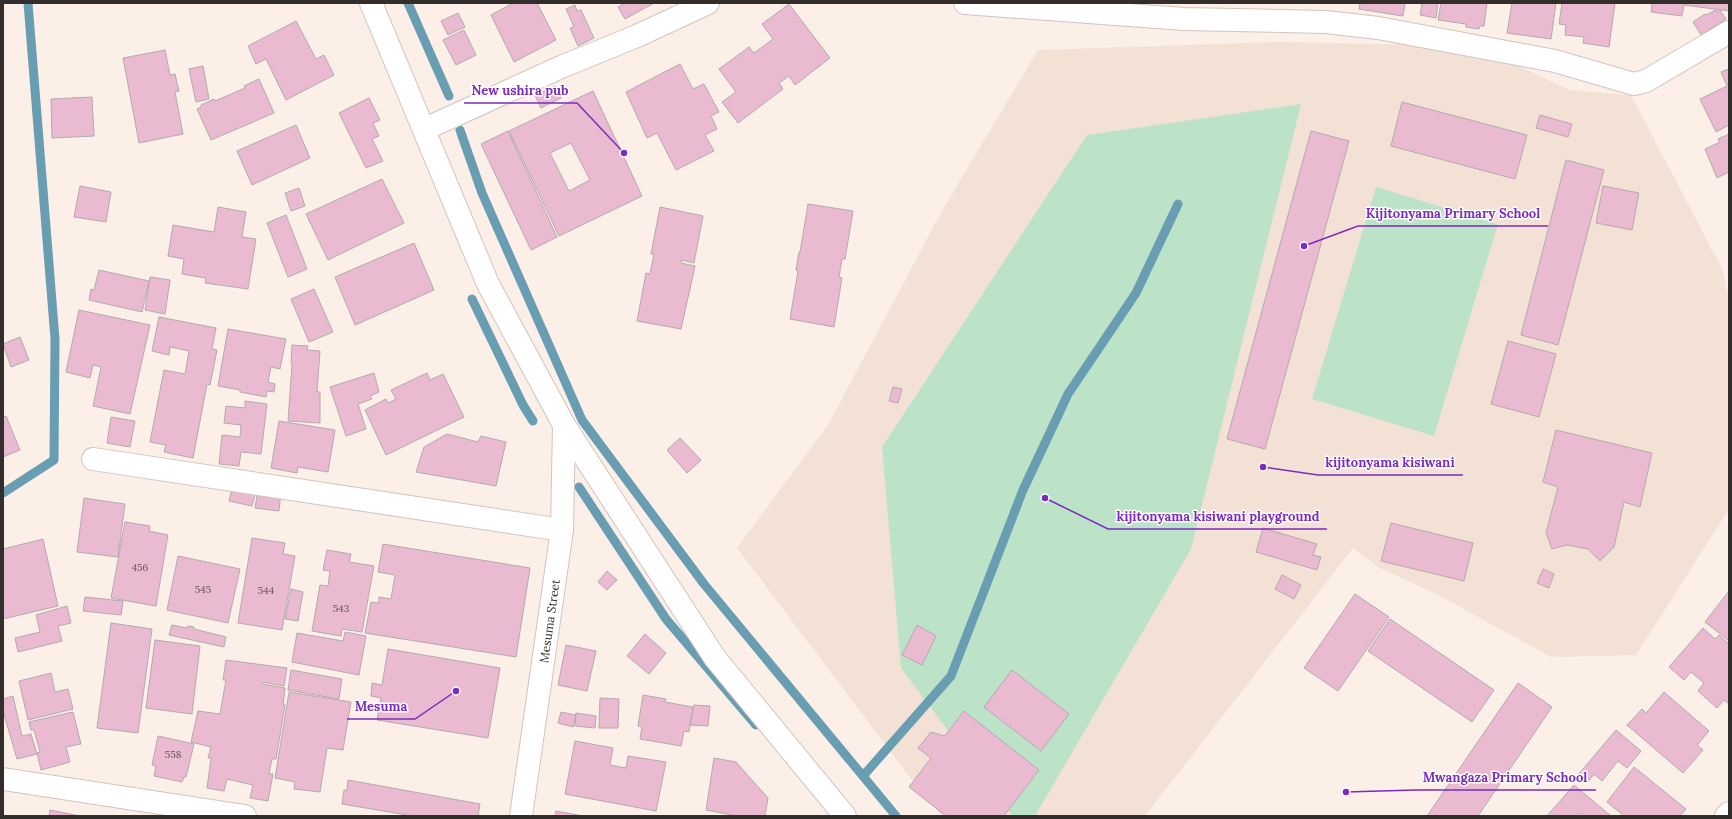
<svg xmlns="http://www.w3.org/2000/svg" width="1732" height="819" font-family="Lora,serif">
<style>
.built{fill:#f3e1d5}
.green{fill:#bce3c8}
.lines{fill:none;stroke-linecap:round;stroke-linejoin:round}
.stream{stroke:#699db1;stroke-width:9}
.building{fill:#eabad1;stroke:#b5a9ae;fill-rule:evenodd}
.minor-casing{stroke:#d0c5bf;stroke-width:24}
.minor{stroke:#fff;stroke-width:22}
.labels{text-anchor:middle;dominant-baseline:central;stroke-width:3;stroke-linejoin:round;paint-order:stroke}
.number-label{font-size:10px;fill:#615155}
.street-label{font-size:12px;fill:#332e2c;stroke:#fff}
.leader{fill:none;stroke:#7b2cbf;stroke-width:1.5}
.callout-dot{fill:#7b2cbf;stroke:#fff;stroke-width:1.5}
.callout-label{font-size:13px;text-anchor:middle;font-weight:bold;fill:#7b2cbf;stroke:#fff;stroke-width:3;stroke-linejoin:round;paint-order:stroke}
</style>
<rect width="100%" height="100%" fill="#fbefe8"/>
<path class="built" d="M1277 42 1477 46 1569 90 1631 95 1722 269 1729 298V509L1636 655 1551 657 1440 596 1378 567 1353 548 1145 816H942L918 788 737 548 828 425 943 209 1038 50Z"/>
<path class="green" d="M1301 104 1191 549 1035 816H1012L901 668 882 447 1087 135Z
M1376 187 1498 224 1434 436 1312 399Z"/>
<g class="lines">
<path class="stream" d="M408 3 449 96
M460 130 482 193 582 420 704 584 896 816
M472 299 523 405 533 421
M579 487 666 619 756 725
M3 493 54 460 55 339 28 3
M863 776 951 676 1023 490 1068 394 1136 293 1178 204"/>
</g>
<path class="building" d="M513 3H537L556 40 514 62 491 15Z
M625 3H654L625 19 618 7Z
M1360 3H1405L1403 16 1359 9Z
M1422 3H1438L1436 18 1420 15Z
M1441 3H1487L1484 26H1480L1479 29 1466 27V24L1438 20Z
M1512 3H1556L1551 39 1507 33Z
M1562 3H1615L1609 47 1583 43 1584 37 1565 35 1566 25 1559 24Z
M1652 3H1729V11L1684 5 1682 16 1651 12Z
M789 4 830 58 795 85 789 76 779 83 783 89 738 123 722 102 736 92 719 69 749 47 754 53 773 39 762 24Z
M575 5 577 11 581 10 594 38 578 46 570 28 574 27 566 9Z
M1716 10 1717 12 1720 10 1726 19 1701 35 1693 22 1705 14 1706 15Z
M458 13 465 27 448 35 441 21Z
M296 21 316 59 324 55 334 75 286 100 266 59 256 64 248 46Z
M464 30 476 55 456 65 443 40Z
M165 50 170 75 175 74 179 91 175 92 183 134 139 143 123 58Z
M680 64 693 89 704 84 719 112 711 116 717 129 705 135 714 151 676 170 657 133 647 138 626 92Z
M203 66 209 99 196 102 189 69Z
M1729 69V125L1716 132 1700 99 1727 86 1721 72Z
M259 79 274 113 211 140 197 109 201 107V105L214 99 215 101 245 88 244 86Z
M555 86 561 98 541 108 535 95Z
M593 91 642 196 559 236 509 131ZM571 143 590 180 569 191 550 153Z
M92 97 94 136 52 138 51 99Z
M369 98 380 120 373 123 379 136 372 139 383 161 366 168 339 113Z
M1402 102 1527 135 1515 179 1391 146Z
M1540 115 1572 124 1568 137 1536 128Z
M296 125 310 158 252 185 237 151Z
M508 131 557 237 531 250 481 144Z
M1311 131 1349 141 1265 449 1227 439Z
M1729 134V172L1717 178 1705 149 1720 142 1718 139Z
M1566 160 1604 170 1558 345 1521 335Z
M382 179 404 223 328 260 306 214Z
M80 186 111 192 106 222 74 217Z
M1603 186 1639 193 1632 230 1596 223Z
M299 188 305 206 291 211 285 193Z
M808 204 853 211 845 259H842L839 277 842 278 834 327 790 319 798 271 796 270 799 252H800Z
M218 207 246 212 242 237 256 239 248 289 205 283 206 278 182 274 184 259 168 256 173 225 214 232Z
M660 207 703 216 694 263 681 260V263L695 266 681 329 637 321 646 273 650 274 654 254H651Z
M286 215 307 269 288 277 267 223Z
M414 243 434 290 355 325 335 277Z
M99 270 149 281 142 312 89 300 91 289 94 290Z
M150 277 170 280 165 314 145 310Z
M314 289 333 332 309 342 291 299Z
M79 310 150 325 130 414 93 406 101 367 93 365 90 378 66 372Z
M159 317 216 328 212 349 217 350 210 385 207 384 193 458 164 452 166 445 150 442 164 370 185 374 189 351 170 347 169 355 152 351Z
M228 329 286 339 280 369 271 367 268 382 275 384 274 392 267 391 266 397 240 392V390L218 386Z
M20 337 29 360 11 367 3 344Z
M1508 341 1556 354 1539 417 1491 404Z
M292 345 308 346 307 350 320 351 317 392H320V423L288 421 292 364 291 363Z
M374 373 379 392 370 396 372 399 358 404 366 429 346 436 330 387Z
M427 373 430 380 443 374 464 417 386 455 365 410 386 399 388 403 396 399 391 390Z
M893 387 902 389 898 403 889 401Z
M245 401 267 404 261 454 241 452 239 466 219 464 222 435 240 437 241 425 224 423 226 406 245 408Z
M6 416 20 450 3 457V417Z
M111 417 135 421 130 447 107 443Z
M279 421 335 430 328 472 298 467 297 473 271 468Z
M1556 430 1652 453 1640 507 1624 502 1614 547 1600 561 1588 549 1567 545 1552 549 1546 533 1558 487 1543 482Z
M447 434 478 442 481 436 506 442 496 486 416 472 424 447Z
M680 438 701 460 687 473 667 450Z
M234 481 257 487 252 506 229 501Z
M258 489 281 491 279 511 255 508Z
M84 498 125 504 118 557 77 552Z
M125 522 150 526 149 531 168 535 156 606 111 598Z
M1391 523 1473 543 1464 581 1381 561Z
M1263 528 1317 544 1313 555 1321 557 1317 570 1256 552Z
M252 538 285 543 283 554 295 556 282 630 238 623Z
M43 539 58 606 3 619V549Z
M383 544 530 568 516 657 365 633 371 602 379 603V597L391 599 395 575 378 572Z
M327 550 351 554 349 562 374 566 362 632 342 629 341 636 312 631 320 585 328 586 330 571 323 570Z
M178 556 240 569 228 623 167 610Z
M1543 569 1554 574 1549 588 1537 583Z
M607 571 617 580 607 590 598 582Z
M1282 575 1301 585 1294 599 1275 589Z
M291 589 303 592 298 621 285 619Z
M1729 591V641L1705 622Z
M1355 594 1389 617 1338 691 1304 668Z
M85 597 123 601 121 615 83 611Z
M67 606 71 623 58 626 62 641 18 652 15 638 40 632 36 615Z
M1390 619 1494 690 1472 722 1368 651Z
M111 623 152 629 138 733 97 728Z
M172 625 187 628 188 626 194 627V629L226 637 224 647 169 635Z
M917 625 936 636 922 665 902 655Z
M1703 628 1715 639 1719 635 1729 644V704L1724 700 1717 708 1698 691 1704 683 1691 672 1684 680 1669 667Z
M345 632 366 636 359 675 292 662 297 633 343 641Z
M645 634 666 653 649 674 627 656Z
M155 640 200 646 192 714 146 708Z
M566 645 596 651 587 691 558 685Z
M388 649 500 668 488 738 377 720 381 698 371 696 372 683 382 685Z
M226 660 287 668 284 686 262 682V684L285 688 283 705H285L276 759H272L269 774H273L268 801 250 798 253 785 227 779 224 791 207 788 211 758H208L211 747 191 742 198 711 220 714 226 680H223Z
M291 670 342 679 339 699 288 690Z
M1012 670 1069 714 1041 751 984 707Z
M51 673 55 692 68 689 73 709 28 720 19 681Z
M1518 683 1552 707 1478 816H1427Z
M289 692 351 702 343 750 327 748 320 792 294 789 295 782 275 778Z
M1664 692 1709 731 1697 745 1703 750 1683 773 1627 725 1642 709 1646 713Z
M643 695 666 699 665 702 693 707 689 732 684 731 681 746 640 739 642 727 638 726Z
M13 696 22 736 31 734 37 754 17 759 3 711V699Z
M600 698 619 699 618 728H599Z
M694 705 710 706 708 726 690 725Z
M964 711 1039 770 1004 816H946L909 787 931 758 918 748 931 732 945 736Z
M73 712 81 744 66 747 70 762 41 770 37 753 40 752 34 730H31L29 722Z
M561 712 576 715 573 727 558 723Z
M576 713 596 716 595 728 575 726Z
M1616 730 1641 751 1627 768 1618 761 1602 781 1594 774 1587 783 1578 775Z
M158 736 194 744 186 777H184L182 782 154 776 156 766 152 765Z
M575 741 613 748 610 765 626 768 628 756 666 762 656 811 565 794Z
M714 758 736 762 768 798 765 816H737L706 810Z
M1634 767 1686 809 1680 816H1624L1607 802Z
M348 780 480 804 478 816H413L342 804 344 790H347Z
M1574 785 1611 816H1582L1578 813 1576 816H1547Z
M50 810 80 816H49Z
M556 811 583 816H555Z"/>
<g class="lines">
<g class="minor-casing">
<g id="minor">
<path d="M371 3 488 284 564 425 715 658 845 816"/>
<path d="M965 3 1184 19 1326 22 1378 28 1555 61 1634 84 1646 81 1729 32"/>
<path d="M425 129 561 67 637 36 708 3"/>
<path d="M93 459 562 530"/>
<path d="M3 779 245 816"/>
<path id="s1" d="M521 816 562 530 564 425"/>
<path d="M1726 816 1729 813"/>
</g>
</g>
<use href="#minor" class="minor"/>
</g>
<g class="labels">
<g class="number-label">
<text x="140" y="567">456</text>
<text x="203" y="589">545</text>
<text x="266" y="590">544</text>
<text x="341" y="608">543</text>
<text x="173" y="754">558</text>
</g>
<g class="street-label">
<text stroke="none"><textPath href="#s1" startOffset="197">Mesuma Street</textPath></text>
</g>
</g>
<path class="leader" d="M624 153L577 103H464M1304 246L1358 226H1548M1263 467L1318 475H1463M1045 498L1108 529H1327M456 691L415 719H347M1346 792L1415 790H1596"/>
<g class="callout-dot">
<circle cx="624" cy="153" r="4"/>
<circle cx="1304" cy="246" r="4"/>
<circle cx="1263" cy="467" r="4"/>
<circle cx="1045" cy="498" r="4"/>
<circle cx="456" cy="691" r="4"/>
<circle cx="1346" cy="792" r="4"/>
</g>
<g class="callout-label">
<text x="520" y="95">New ushira pub</text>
<text x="1453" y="218">Kijitonyama Primary School</text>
<text x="1390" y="467">kijitonyama kisiwani</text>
<text x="1218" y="521">kijitonyama kisiwani playground</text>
<text x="381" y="711">Mesuma</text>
<text x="1505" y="782">Mwangaza Primary School</text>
</g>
<rect width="1732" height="819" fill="none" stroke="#332e2c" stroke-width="8"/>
</svg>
